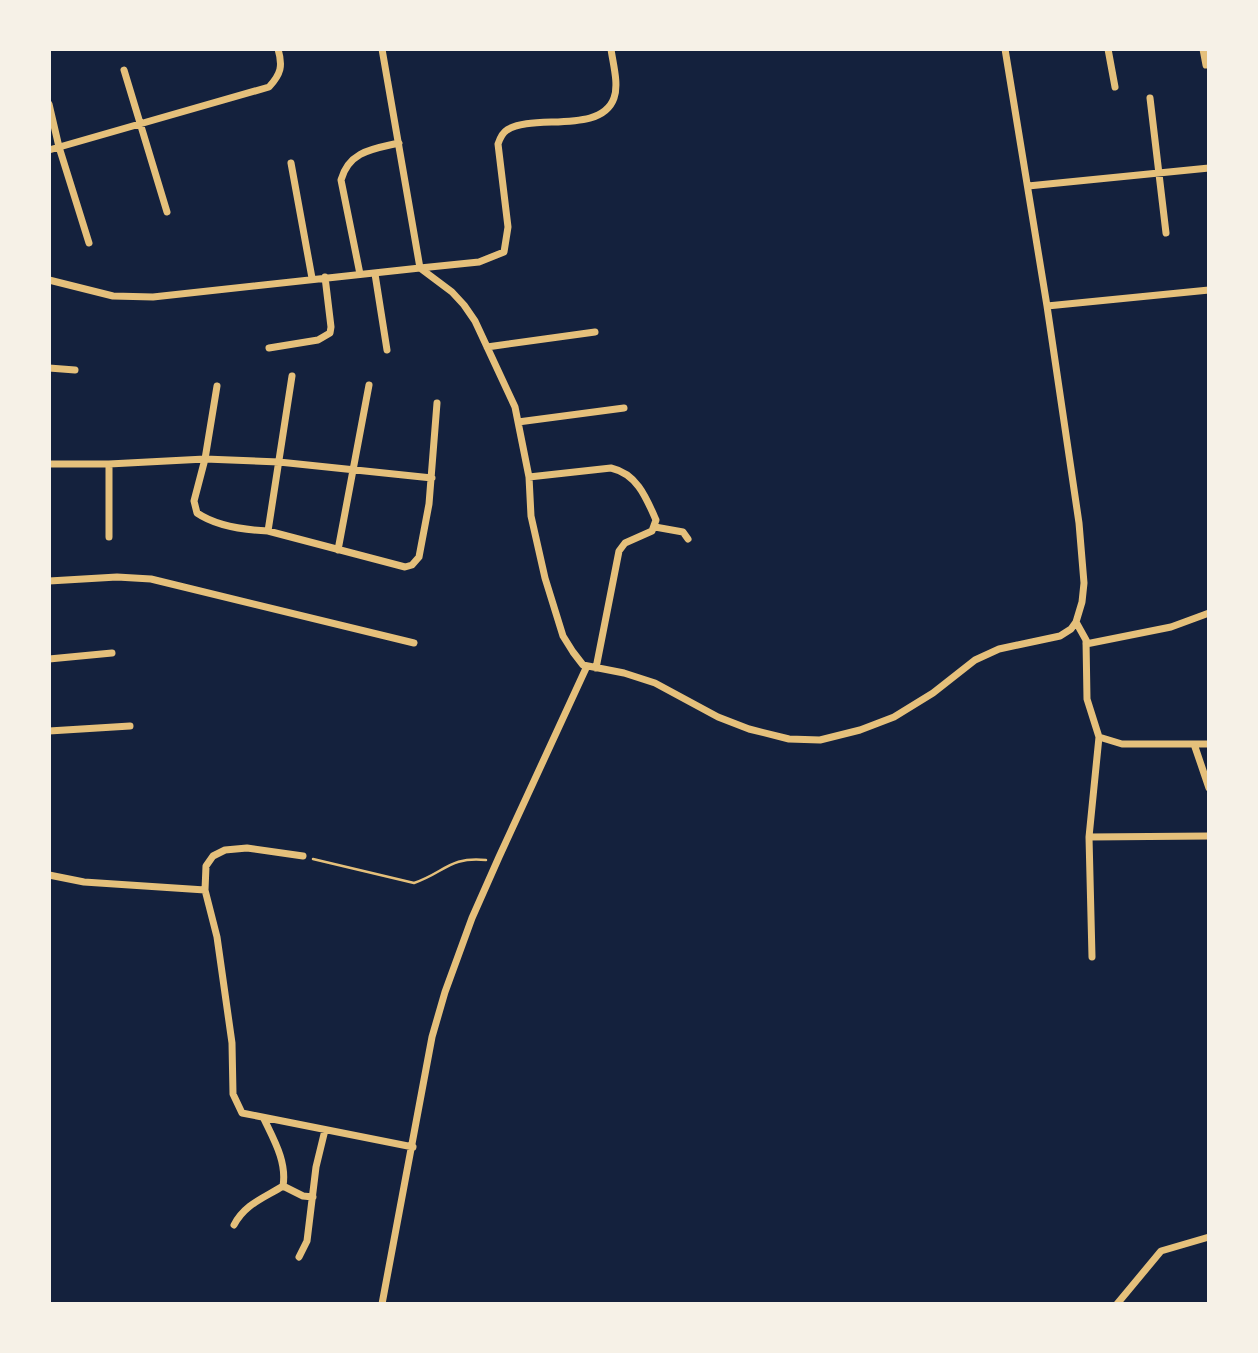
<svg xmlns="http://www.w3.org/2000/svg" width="1258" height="1353" font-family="'Archivo Narrow',sans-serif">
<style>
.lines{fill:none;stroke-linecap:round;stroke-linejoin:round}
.path{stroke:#e5c07b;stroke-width:2.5}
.minor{stroke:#e5c07b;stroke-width:7}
</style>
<rect width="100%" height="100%" fill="#14213d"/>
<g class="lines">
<path class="path" d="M313 859 414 883C444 873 450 856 486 860"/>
<path class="minor" d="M382 49 420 268 479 262 504 252 508 227 498 144C500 138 502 133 507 130 532 113 601 135 614 98 619 84 613 64 611 49
M1108 49 1115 87
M1203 49 1206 65
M124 70 167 212
M1150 98 1166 233
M49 104 59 147 89 243
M49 150 269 87C281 74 283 66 278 49
M291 163 312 278
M1028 186 1209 168
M360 274 341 180C349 151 373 149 399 143
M375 274 387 350
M49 280 113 296 153 297 420 268 452 292 464 305 475 321 515 407 529 477 531 516 545 578 563 636 573 652 583 665 624 673 655 683 718 717 749 729 789 739 820 740 860 730 894 717 933 693 975 660 999 649 1060 636 1071 629 1076 622 1082 602 1084 583 1079 523 1047 306 1005 49
M1047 306 1209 290
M487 347 595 332
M269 348 318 340 330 333 331 327 325 277
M49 368 75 370
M217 386 205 459 194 501 197 513C216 526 246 530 268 531L405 567 412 565 419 557 429 504 437 403
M518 422 624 408
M49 464H109L205 459 279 462 432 478
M529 477 611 468C637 474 646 497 656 520L652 531 625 543 619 551 596 668
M655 527 683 532 688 539
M268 531 292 376
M109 537V464
M338 550 369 385
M49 581 117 577 151 579 414 643
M1076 622 1086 640 1087 699 1099 737 1122 744H1209
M1086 644 1171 627 1209 613
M49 659 112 653
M49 731 130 726
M1194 744 1209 788
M1089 837 1209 836
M303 856 247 848 225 850 213 856 206 866 205 890 217 937 232 1043 233 1094 242 1113 413 1147
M49 875 84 882 205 890
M1092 957 1089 837 1099 737
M283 1186 303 1196 313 1197
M234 1225C245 1204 264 1198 283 1186 287 1162 274 1140 264 1119
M299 1257 307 1241 316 1167 325 1130
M382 1304 432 1037 445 992 472 918 499 857 587 666
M1117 1304 1161 1251 1209 1237"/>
</g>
<rect width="1258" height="1353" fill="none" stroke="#f6f1e7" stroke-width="102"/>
</svg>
